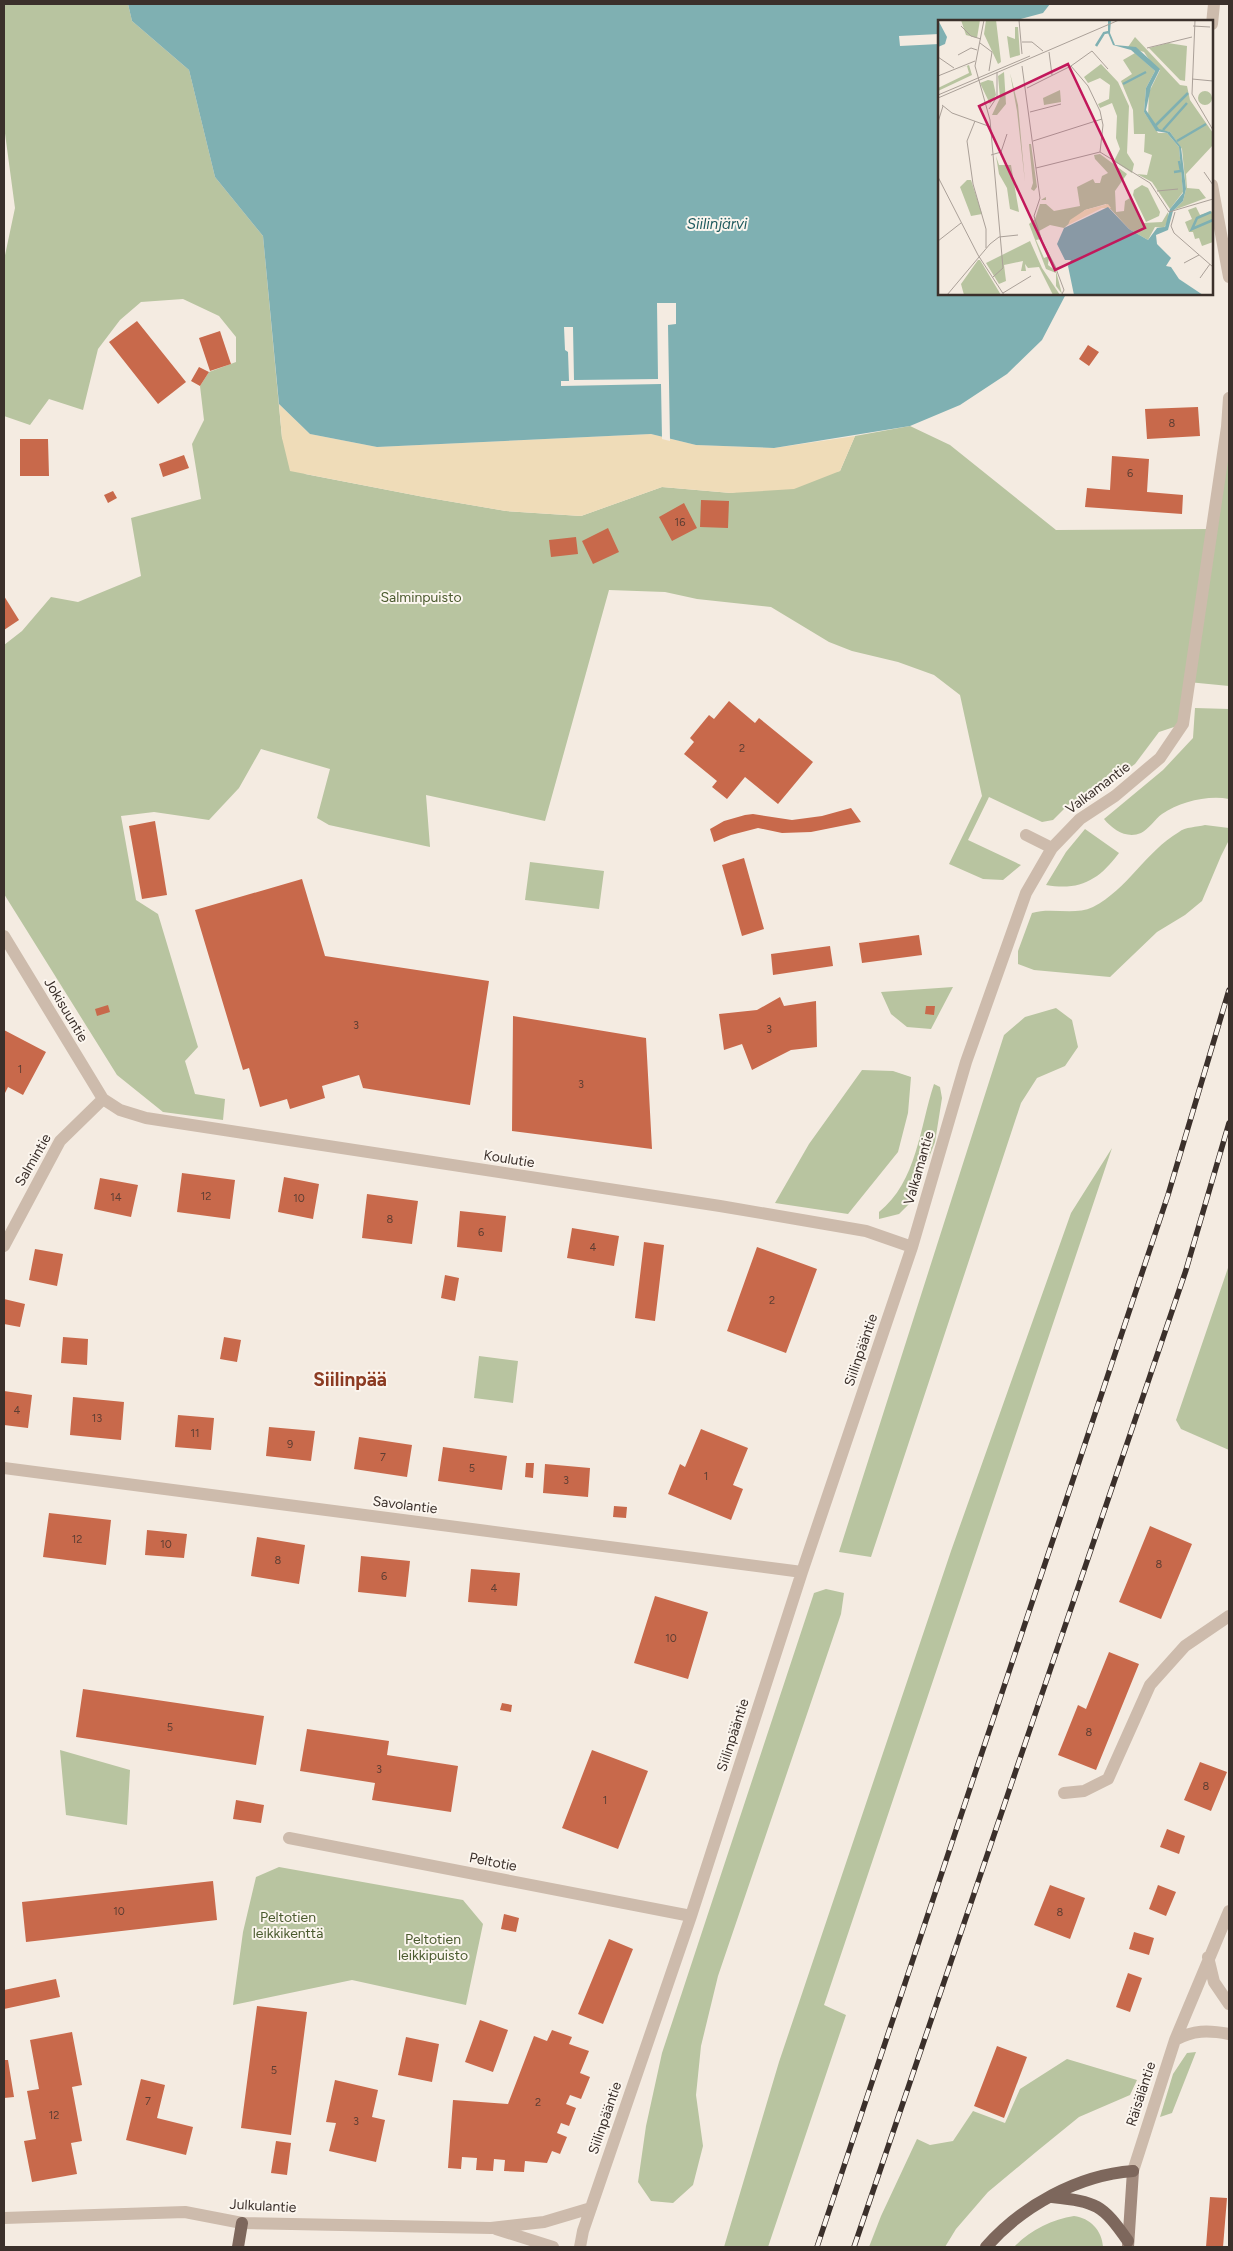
<svg xmlns="http://www.w3.org/2000/svg" width="1233" height="2251" font-family="Figtree,sans-serif">
<style>
.green{fill:#b8c4a0}
.sand{fill:#efdcb8}
.water{fill:#7fb0b2}
.pier{fill:#f4ebe1}
.building{fill:#c8694b}
.lines{fill:none;stroke-linecap:round;stroke-linejoin:round}
.street{stroke:#cdbbac;stroke-width:12}
.secondary{stroke:#a18a7d;stroke-width:12}
.primary{stroke:#7d675c;stroke-width:12}
.rail-casing{stroke:#3b302b;stroke-width:5.5}
.rail{stroke:#fbf5ee;stroke-width:4;stroke-dasharray:11;stroke-linecap:butt}
.labels{text-anchor:middle;dominant-baseline:central;stroke-width:4;stroke-linejoin:round;paint-order:stroke}
.number-label{font-size:11px;fill:#5e3e33}
.park-label{font-size:14px;fill:#4a5a2e;stroke:#fbf5ee}
.street-label{font-size:14px;fill:#3b302b;stroke:#fbf5ee}
.water-label{font-size:15px;font-style:italic;fill:#1f5a5e;stroke:#fbf5ee}
.district-label{font-size:19px;font-weight:bold;fill:#8c3b22;stroke:#fbf5ee}
.inset-river{fill:none;stroke:#7fb0b2;stroke-width:2.5}
.inset-road{fill:none;stroke:#aaa098;stroke-width:1}
.view{fill:#c2185b;fill-opacity:0.15;stroke:#c2185b;stroke-width:2.5}
.inset-edge{fill:none;stroke:#3b302b;stroke-width:2.5}
</style>
<rect width="100%" height="100%" fill="#f4ebe1"/>
<path class="green" d="M4 4H128L132 21 189 70 215 177 263 236 282 438 305 474 424 497 506 511 581 516 662 487 731 493 840 471 855 436 910 426 950 445 1056 530 1210 529 1229 428V686L1188 682 1183 724 1159 732 1135 764 1096 792 1069 804 1053 820 1042 822 989 797 968 840 1021 865 1003 880 983 879 949 864 982 796 960 695 934 675 898 662 852 651 829 642 771 607 697 599 665 592 609 590 545 821 426 795 430 847 329 825 317 818 330 769 261 749 239 788 209 820 154 812 121 816 136 900 158 914 198 1047 185 1061 195 1094 225 1099 223 1120 163 1112 117 1075 4 894V645L22 631 51 597 78 602 141 576 131 518 201 499 192 444 204 420 200 386 209 372 236 362V337L219 316 183 299 141 302 120 320 98 349 83 410 49 399 30 425 4 416V260L15 208 4 126Z
M1195 708 1229 709V799C1207 795 1180 802 1162 814 1155 819 1149 829 1141 833 1127 839 1113 830 1104 819L1163 770 1193 738Z
M1205 825 1229 828V840L1221 856 1202 901 1185 915 1157 932 1110 977 1034 970 1018 964V951L1032 913C1051 907 1074 916 1093 907 1128 889 1145 852 1179 832 1185 827 1197 827 1205 825Z
M1085 829 1119 853C1099 880 1080 891 1046 885L1066 852Z
M530 862 604 871 599 909 525 900Z
M953 987 931 1029 907 1027 891 1014 881 992Z
M1056 1008 1072 1020 1078 1047 1065 1066 1037 1078 1021 1103 871 1557 839 1552 1004 1035 1025 1017Z
M862 1070 893 1071 911 1077 908 1113 898 1152 848 1214 775 1203 809 1144Z
M934 1084 940 1087 942 1098 935 1142 912 1201 899 1214 879 1219V1212C917 1182 920 1126 934 1084Z
M1112 1148 824 2005 846 2015 768 2247H724L779 2062 951 1551 1071 1213Z
M1229 1265V1450L1181 1429 1176 1420Z
M479 1356 518 1361 513 1403 474 1398Z
M826 1589 844 1593 841 1614 718 1976 701 2046 696 2095 703 2146 693 2185 673 2203 651 2201 638 2182 646 2126 662 2053 814 1593Z
M60 1750 130 1770 127 1825 66 1815Z
M279 1867 463 1900 483 1924 466 2005 352 1980 233 2005 243 1932 256 1877Z
M1196 2052 1172 2113 1160 2117 1173 2074 1187 2053Z
M1067 2059 1137 2080 1130 2095 1079 2117 1036 2152 988 2192 956 2229 945 2247H869L881 2216 917 2139 930 2145 953 2141 973 2111 1005 2123 1020 2089Z
M1074 2216C1090 2218 1102 2230 1103 2247H1014C1029 2231 1052 2219 1074 2216Z"/>
<path class="sand" d="M279 404 310 434 377 447 651 434 696 445 774 448 855 436 840 471 794 489 731 493 662 487 581 516 506 511 424 497 290 471 282 438Z"/>
<path class="water" d="M128 4H1050L1043 13 1013 21H939V294H1066L1042 340 1007 374 960 405 910 426 774 448 696 445 651 434 377 447 310 434 279 404 263 236 215 177 189 70 132 21Z"/>
<path class="pier" d="M939 34V44L900 46 899 36Z
M657 303H676V324L668 325 670 441 662 439 661 384 561 386V381H569L568 352 565 350 564 327H573L574 380 658 379Z"/>
<path class="building" d="M137 321 186 382 158 404 109 342Z
M220 331 231 364 210 371 199 338Z
M1088 345 1099 352 1089 366 1079 359Z
M199 367 209 372 200 386 191 381Z
M1198 407 1200 436 1147 439 1145 409Z
M20 439H48L49 476H20Z
M184 455 189 468 163 477 159 464Z
M1112 456 1149 459 1147 492 1183 495 1182 514 1085 507 1087 488 1110 490Z
M113 491 117 498 108 503 104 495Z
M701 500 729 501 728 528 700 527Z
M684 503 697 528 672 541 659 517Z
M608 528 619 552 593 564 582 541Z
M576 537 578 554 551 557 549 540Z
M4 596 19 620 4 630Z
M729 701 755 723 759 718 813 762 778 804 745 777 727 799 712 787 717 781 684 754 694 742 690 738 709 715 714 719Z
M851 808 861 822 811 832 782 833 758 828 731 835 714 842 710 829 724 821 745 815 753 814 792 820 822 816Z
M155 821 167 895 142 899 129 826Z
M744 858 764 929 742 936 722 865Z
M302 879 325 956 489 981 470 1105 363 1088 359 1075 322 1086 325 1098 290 1109 287 1099 260 1107 249 1068 243 1070 195 910Z
M919 935 922 955 862 963 859 943Z
M830 946 833 966 773 975 771 954Z
M780 997 784 1006 816 1001 817 1047 791 1050 752 1070 742 1044 724 1050 719 1014 757 1010Z
M108 1005 110 1012 97 1016 95 1009Z
M926 1006H935L934 1015 925 1014Z
M513 1016 646 1038 652 1149 512 1131Z
M4 1030 46 1052 23 1095 8 1087 4 1095Z
M182 1173 235 1180 230 1219 177 1212Z
M284 1177 319 1184 313 1219 278 1212Z
M100 1178 138 1185 131 1217 94 1209Z
M367 1194 418 1201 412 1244 362 1238Z
M460 1211 506 1216 502 1252 457 1247Z
M572 1228 619 1236 614 1266 567 1258Z
M644 1242 664 1245 655 1321 635 1318Z
M757 1247 817 1269 786 1353 727 1331Z
M35 1249 63 1254 57 1286 29 1280Z
M445 1275 459 1278 455 1301 441 1298Z
M4 1299 25 1304 20 1327 4 1324Z
M63 1337 88 1339 87 1365 61 1363Z
M224 1337 241 1340 237 1362 220 1359Z
M4 1391 32 1395 28 1428 4 1425Z
M73 1397 124 1402 121 1440 70 1435Z
M178 1415 214 1418 211 1450 175 1447Z
M269 1427 315 1431 311 1461 266 1456Z
M701 1429 748 1448 733 1485 743 1489 731 1520 668 1494 680 1464 685 1467Z
M359 1437 412 1445 407 1477 354 1469Z
M443 1447 507 1456 502 1490 438 1481Z
M526 1463H534L533 1478 525 1477Z
M545 1464 590 1468 588 1497 543 1493Z
M614 1506 627 1507 626 1518 613 1517Z
M49 1513 111 1520 106 1565 43 1557Z
M1150 1526 1192 1544 1161 1619 1119 1602Z
M147 1530 187 1534 184 1558 145 1555Z
M257 1537 305 1545 299 1584 251 1576Z
M361 1556 410 1561 406 1597 358 1592Z
M471 1569 520 1573 517 1606 468 1602Z
M655 1596 708 1612 688 1679 634 1663Z
M1109 1652 1139 1664 1096 1770 1058 1755 1078 1705 1086 1709Z
M83 1689 264 1716 256 1765 76 1737Z
M502 1703 512 1705 511 1712 500 1710Z
M307 1729 389 1741 387 1755 458 1766 451 1812 372 1800 375 1783 300 1771Z
M592 1750 648 1771 618 1849 562 1828Z
M1200 1762 1227 1772 1211 1811 1184 1800Z
M236 1800 264 1805 261 1823 233 1819Z
M1167 1829 1185 1836 1179 1854 1160 1847Z
M213 1881 217 1920 26 1942 22 1902Z
M1050 1885 1085 1898 1070 1939 1034 1925Z
M1158 1885 1176 1892 1166 1916 1149 1909Z
M504 1914 519 1918 516 1932 501 1929Z
M1134 1932 1154 1938 1149 1955 1129 1949Z
M609 1939 633 1949 603 2024 578 2014Z
M1128 1973 1142 1978 1130 2012 1116 2007Z
M56 1979 60 1997 4 2009V1990Z
M257 2006 307 2012 291 2135 241 2128Z
M480 2020 508 2030 493 2072 465 2062Z
M552 2030 572 2037 569 2044 589 2051 580 2073 590 2077 581 2099 570 2095 566 2104 576 2108 569 2126 561 2123 557 2133 567 2137 560 2154 552 2151 547 2163 525 2161 524 2172 504 2171 505 2160 494 2159 493 2171 476 2170 477 2158 462 2157 461 2169 448 2168 453 2100 508 2104 534 2036 547 2041Z
M72 2032 82 2085 72 2087 82 2141 71 2143 77 2174 32 2182 24 2141 36 2139 27 2091 39 2089 30 2040Z
M406 2037 439 2044 432 2082 398 2075Z
M997 2046 1027 2057 1004 2118 974 2106Z
M4 2060H8L14 2097 4 2098Z
M141 2079 165 2085 157 2118 193 2127 186 2155 126 2140Z
M335 2080 378 2090 372 2117 385 2120 376 2162 329 2151 336 2123 326 2122Z
M276 2141 291 2143 287 2175 271 2173Z
M1210 2197 1227 2198 1223 2247H1206Z"/>
<g class="lines">
<path class="street" d="M1212 24 1214 4
M1212 185 1229 277
M1026 835 1052 848
M4 936 103 1099 120 1110 146 1118 720 1206 866 1231 912 1247
M4 1246 60 1141 103 1099
M4 1468 802 1572
M1064 1793 1084 1791 1108 1779 1150 1685 1185 1646 1229 1616
M289 1838 691 1916
M1208 1957 1214 1982 1229 2004
M1175 2040C1193 2030 1208 2030 1229 2034
M1133 2171 1175 2040 1229 1911
M4 2218 185 2212 242 2223 491 2228 544 2222 591 2208
M496 2229 553 2247
M580 2247 583 2231 691 1916 802 1572 912 1247 966 1062 1026 893 1052 848 1080 819 1115 796 1160 758 1183 724 1227 427 1229 398"/>
<path class="secondary" d="M1128 2247 1133 2171"/>
<path class="primary" d="M1052 2197C1097 2202 1102 2204 1128 2241
M238 2247 242 2223
M986 2247C1022 2206 1078 2175 1133 2171"/>
<g class="rail-casing">
<path id="rail" d="M817 2247 1168 1195 1229 990
M854 2247 1186 1270 1229 1123"/>
</g>
<use href="#rail" class="rail"/>
</g>
<g class="labels">
<g class="number-label">
<text x="1172" y="423">8</text>
<text x="1130" y="473">6</text>
<text x="680" y="522">16</text>
<text x="742" y="748">2</text>
<text x="356" y="1025">3</text>
<text x="769" y="1029">3</text>
<text x="20" y="1069">1</text>
<text x="581" y="1084">3</text>
<text x="206" y="1196">12</text>
<text x="116" y="1197">14</text>
<text x="299" y="1198">10</text>
<text x="390" y="1219">8</text>
<text x="481" y="1232">6</text>
<text x="593" y="1247">4</text>
<text x="772" y="1300">2</text>
<text x="17" y="1410">4</text>
<text x="97" y="1418">13</text>
<text x="195" y="1433">11</text>
<text x="290" y="1444">9</text>
<text x="383" y="1457">7</text>
<text x="472" y="1468">5</text>
<text x="706" y="1476">1</text>
<text x="566" y="1480">3</text>
<text x="77" y="1539">12</text>
<text x="166" y="1544">10</text>
<text x="278" y="1560">8</text>
<text x="1159" y="1564">8</text>
<text x="384" y="1576">6</text>
<text x="494" y="1588">4</text>
<text x="671" y="1638">10</text>
<text x="170" y="1727">5</text>
<text x="1089" y="1732">8</text>
<text x="379" y="1769">3</text>
<text x="1206" y="1786">8</text>
<text x="605" y="1800">1</text>
<text x="119" y="1911">10</text>
<text x="1060" y="1912">8</text>
<text x="274" y="2070">5</text>
<text x="148" y="2101">7</text>
<text x="538" y="2102">2</text>
<text x="54" y="2115">12</text>
<text x="356" y="2121">3</text>
</g>
<g class="park-label">
<text x="421" y="597">Salminpuisto</text>
<text x="288" y="1917">Peltotien<tspan x="288" dy="16">leikkikenttä</tspan></text>
<text x="433" y="1939">Peltotien<tspan x="433" dy="16">leikkipuisto</tspan></text>
</g>
<g class="street-label">
<text transform="translate(1098 788) rotate(-37)">Valkamantie</text>
<text transform="translate(66 1010) rotate(59)">Jokisuuntie</text>
<text transform="translate(509 1159) rotate(9)">Koulutie</text>
<text transform="translate(33 1160) rotate(-60)">Salmintie</text>
<text transform="translate(919 1168) rotate(-74)">Valkamantie</text>
<text transform="translate(861 1350) rotate(-71)">Siilinpääntie</text>
<text transform="translate(405 1505) rotate(7)">Savolantie</text>
<text transform="translate(733 1735) rotate(-72)">Siilinpääntie</text>
<text transform="translate(493 1862) rotate(11)">Peltotie</text>
<text transform="translate(1141 2094) rotate(-72)">Räisäläntie</text>
<text transform="translate(605 2118) rotate(-71)">Siilinpääntie</text>
<text transform="translate(263 2206) rotate(3)">Julkulantie</text>
</g>
<g class="water-label">
<text x="717" y="224">Siilinjärvi</text>
</g>
<g class="district-label">
<text x="350" y="1379">Siilinpää</text>
</g>
</g>
<g transform="translate(938 20)">
<rect width="275" height="275" fill="#f4ebe1"/>
<path d="M23 0H42L39 18 28 15ZM48 0H58L63 42 60 44 46 14ZM77 7H80L82 35 72 38 69 16 77 19ZM197 17 242 65 249 66 252 80 275 113V125L248 154 249 168 261 169 268 178 236 190 245 181 248 169 244 129 232 112 221 110 210 96 211 72 222 50 214 44 206 32 190 27ZM230 23 249 26 247 61 242 60 211 28ZM197 33 217 51 208 68 206 92 220 113H229L241 127 245 172 232 189 214 162 199 154 209 155 214 135 206 132 207 114H196L195 90 183 61 194 54 185 40ZM163 44 180 62 191 86 189 133 196 144 194 153 176 141 182 129 178 118 179 96 174 83 162 88 160 84 171 79 172 65 162 58 150 63 146 57ZM31 45 34 55 0 71V68L31 53 29 46 18 50ZM66 52 68 84 59 95H54L62 78 60 56ZM72 53 80 85 87 162 79 91ZM50 60 55 61 58 75 52 84 42 63ZM122 70 123 82 106 85 105 78ZM260 78a7 7 0 1 1 14 0a7 7 0 1 1-14 0ZM91 124H93L99 167 96 171 93 169 95 163ZM162 134 189 154 177 171 178 192 186 191 187 181 192 178 205 203 224 202 230 192 231 199 226 208 217 207 210 220 191 209 168 184 147 190 126 208 112 205 101 211 103 219 98 220 106 238 111 236 110 245 118 251 124 274 118 266V253L108 249 91 204 97 199 102 184H108V180H103L106 178 108 177V184L116 191 142 186 139 167 155 159 157 163H162L164 156 170 153 157 139 156 135ZM58 136 61 145H73L81 192 72 189 69 168 61 154ZM29 160H33L44 194 33 196 32 193 22 167ZM204 165 210 168 222 192 221 196 208 202 195 175 196 170ZM258 187 262 195 275 191V222L264 226 261 218 257 219 255 212H251L247 202 254 199 250 190ZM92 221 104 248 122 275H115L101 247 90 248 87 244 88 251H83L85 241 66 245 68 261 61 264 48 243ZM40 240H42L63 275H26L23 264Z" fill="#b8c4a0"/>
<path d="M170 184 173 188H164L130 205 132 200 147 190Z" fill="#efdcb8"/>
<path d="M0 0 9 17 7 24 0 27ZM170 0H173L172 13 177 25 198 27 222 49 213 67 208 90 221 109 232 112 243 127 248 169 245 181 235 191 230 210 218 215 219 224 233 238 228 246 233 247 241 259 265 275H136L130 246 133 240H127L119 224 126 208 170 187 191 209 210 220 219 208 227 207 232 189 245 173 241 127 229 113 218 111 206 92 208 68 217 51 193 30 175 25 170 13Z" fill="#7fb0b2"/>
<path class="inset-river" d="M158 26 166 13 171 12M185 64 208 52M217 106 250 73M225 110 249 83M239 121 268 104M236 152 243 151 241 141M273 192 259 198 254 209 275 200"/>
<path class="inset-road" d="M46 0 37 46 52 100 65 248 55 257M81 0 84 34M257 0 254 74 275 110M23 6 33 16 43 19M255 6 272 7M84 22H94L105 31M42 23 54 32 51 51M209 28 254 17M111 32 114 55M20 35 33 28 39 30M0 37 16 48M84 46 102 178 96 196 104 221 117 246 126 270 124 274M133 46 150 66 162 91 165 105 162 132M0 56 37 41M254 59 275 61M89 68 133 46 154 31 170 49M0 75 92 36M0 78 181 0M4 85 14 93 53 107M51 89 59 77V52M92 92 123 84M37 101 29 121 35 164 48 209V228M0 102 5 86M95 121 164 99M162 132 212 163 231 192 275 179M53 135 63 132 69 114M98 148 162 132M266 152 275 165M0 157 40 235 66 275M219 171 240 169M237 192 233 206 236 213 275 247M0 221 23 203M246 243 261 235M262 258 272 244M65 273 93 256M9 275 52 224 61 217 80 215"/>
<path class="view" d="M130 44 207 208 117 250 41 86Z"/>
<rect width="275" height="275" class="inset-edge"/>
</g>
<rect width="1233" height="2251" fill="none" stroke="#3b302b" stroke-width="10"/>
</svg>
